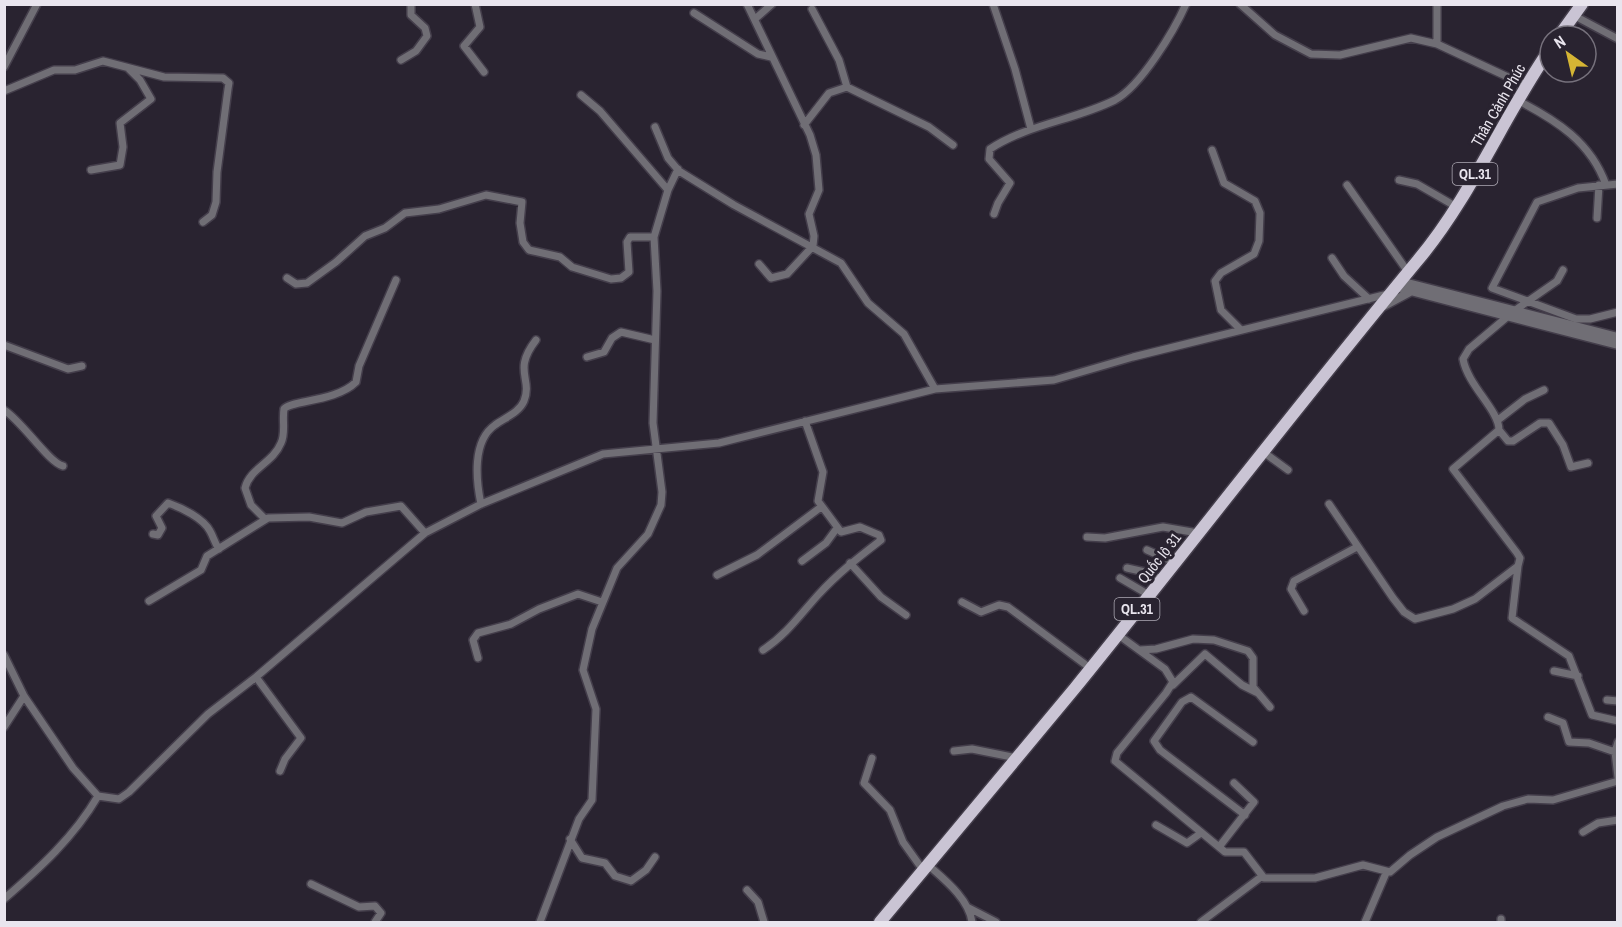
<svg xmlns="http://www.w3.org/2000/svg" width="1622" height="927" font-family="'Archivo Narrow',sans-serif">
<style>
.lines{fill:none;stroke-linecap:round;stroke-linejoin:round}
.minor-casing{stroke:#443e4b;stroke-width:10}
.tertiary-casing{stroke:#443e4b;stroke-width:11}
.trunk-casing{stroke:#443e4b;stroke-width:15}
.minor{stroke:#706e75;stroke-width:7}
.tertiary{stroke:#706e75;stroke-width:8}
.trunk{stroke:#cac4d4;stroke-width:12}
.labels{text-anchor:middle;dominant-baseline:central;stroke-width:6;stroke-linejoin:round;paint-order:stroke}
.shield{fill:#292330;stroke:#afabb5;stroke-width:1.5}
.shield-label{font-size:14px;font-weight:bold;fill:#e9e5ee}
.street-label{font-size:15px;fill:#e9e5ee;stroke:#292330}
</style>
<rect width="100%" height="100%" fill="#292330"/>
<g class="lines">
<g class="minor-casing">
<path id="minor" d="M475 4 480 27 464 46 484 72
M747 4 810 135 816 155 819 190 809 214 814 236 813 246 787 274 771 278 759 264
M993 4 1015 69 1031 129
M1240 4 1275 35 1311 54 1340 55 1411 38 1437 44 1525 85
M1437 4V44
M812 9 839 60 847 87
M694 13 758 54 771 57
M1573 15 1618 39
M755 19 772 4
M401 60 416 51 427 36 425 28 411 15V4
M4 67 37 4
M4 91 54 70H75L103 61 164 77 223 78 229 83 228 89 217 172 216 202 212 215 203 222
M581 95 600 111 668 190
M1517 100C1556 120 1591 142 1606 185
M804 125 829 93 847 87 929 127 953 145
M655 127 668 158 679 171 734 205 841 263 868 303 904 334 935 389
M1212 150 1224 183 1255 201 1260 213 1259 241 1254 254 1221 273 1215 281 1221 310 1241 330
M91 170 120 165 123 147 120 123 151 99 140 80 129 69
M1399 180 1417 184 1455 206
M1618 184 1578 188 1537 202 1492 288 1576 319H1590L1618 312
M1347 185 1408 272
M994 214 998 203 1010 183 989 159 990 149C1028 124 1075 120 1115 100 1141 86 1174 31 1186 4
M1597 218 1599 185
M654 237 668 190 678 169
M1332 258 1344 276 1369 299
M287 278 296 284 307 283 336 262 365 236 385 228 405 213 439 209 486 195 522 202 520 223 523 242 529 250 560 257 572 267 611 279 621 278 629 272 627 242 630 237H654L657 291 653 423 662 492 661 505 648 534 617 568 592 629 583 670 596 709 592 800 579 819 540 922
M1514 311 1557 281 1563 270
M4 345 68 369 82 366
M587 357 604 352 612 338 621 332 655 340
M4 410C22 421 49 463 63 466
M1498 420 1525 399 1544 390
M1499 430 1508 441H1513L1540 423H1549L1563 445 1571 467 1588 463
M1262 451 1288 470
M481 504C476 480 472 441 495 425 504 418 519 413 524 401 533 378 512 371 536 340
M1329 504 1393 598 1404 612 1415 619 1453 609 1475 599 1518 566 1520 558 1517 553 1453 469 1499 430C1499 410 1468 386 1463 359L1469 349 1507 317
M265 519 251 505 245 488C250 468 273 463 281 443 286 433 282 420 284 409 291 400 336 402 356 382L359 366 396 280
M153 534 158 535 162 528 156 516 168 503C182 508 203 518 210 531 214 538 214 542 219 549
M1087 537 1105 538 1163 527 1198 533
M1147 550 1174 562
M802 561 826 543 837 528
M850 563 881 597 906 615
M1518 566 1512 618 1569 656 1592 715 1618 721
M1127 568 1145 572 1161 579
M717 575 757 555 821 507
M1120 578 1149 595
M149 601 201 570 207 556 268 518 309 517 342 523 366 512 401 506 425 533
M962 602 981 612 999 605 1008 607 1090 668
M1304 611 1291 589 1294 581 1357 547
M1117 634 1165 669 1173 682 1166 693 1117 753 1115 761 1225 852H1244L1264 878H1315L1363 865 1390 872 1410 855 1437 837 1503 806 1528 799 1553 800 1618 781
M763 650C786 635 800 615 818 595 838 573 859 557 881 540L879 535 860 527 841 532 818 501 823 472 805 421
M1140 650 1156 649 1193 639 1214 640 1248 651 1253 658V687L1270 707
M4 655 24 696 73 768 98 796 119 799 129 792 208 714 256 677 425 533 481 504 603 454 719 443 935 389 1054 380 1133 357 1388 294
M478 658 473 640 478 633 511 624 539 609 578 594 602 602
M1554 671 1578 676
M256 677 301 738 285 759 280 771
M1173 685 1205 654 1242 685 1256 692
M1607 700 1618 701
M1548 717 1563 723 1569 742 1589 743 1615 752
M4 727 24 696
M1618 742 1615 752 1618 777
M954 751 972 749 1017 758
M872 758 864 783 890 810 903 842 923 870
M1245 815 1160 750 1154 741 1182 702 1191 697 1253 742
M1156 825 1187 843 1201 833
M1583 832 1598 823 1618 820
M570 839 582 858 605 863 615 876 631 881 646 870 655 857
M1219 847 1254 802 1234 783
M928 865C945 880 969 899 972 922
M311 884 359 907 375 906 381 913 375 922
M747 890 758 902 764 922
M4 899C40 868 74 837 98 796
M967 907 996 922
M1201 922 1261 877
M1365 922 1386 873
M1501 922V919"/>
</g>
<g class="tertiary-casing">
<path id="tertiary" d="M1400 281 1618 337
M1395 287 1618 345
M1384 306 1410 292"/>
</g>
<g class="trunk-casing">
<path id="trunk" d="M1559 36 1582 4
M880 922C945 844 1010 767 1075 688 1190 546 1301 401 1418 260 1471 197 1503 117 1550 49"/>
</g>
<use href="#minor" class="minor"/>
<use href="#tertiary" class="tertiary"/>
<use href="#trunk" class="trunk"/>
</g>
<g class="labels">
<g class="shield">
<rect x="1452.5" y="163" width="45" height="22" rx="4.5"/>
<rect x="1114.5" y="598" width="45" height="22" rx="4.5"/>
</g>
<g class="shield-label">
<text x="1475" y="174">QL.31</text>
<text x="1137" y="609">QL.31</text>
</g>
<g class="street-label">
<text transform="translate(1498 105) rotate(-60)">Thân Cảnh Phúc</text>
<text transform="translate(1159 558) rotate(-52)">Quốc lộ 31</text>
</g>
</g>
<rect width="1622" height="927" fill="none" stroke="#e9e5ee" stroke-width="12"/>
<g transform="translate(1568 54) rotate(326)"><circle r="28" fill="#292330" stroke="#76717c" stroke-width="1.5"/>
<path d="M0-4.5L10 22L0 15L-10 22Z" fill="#d5b534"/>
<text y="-9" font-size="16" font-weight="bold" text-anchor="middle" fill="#e9e5ee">N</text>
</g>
</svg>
